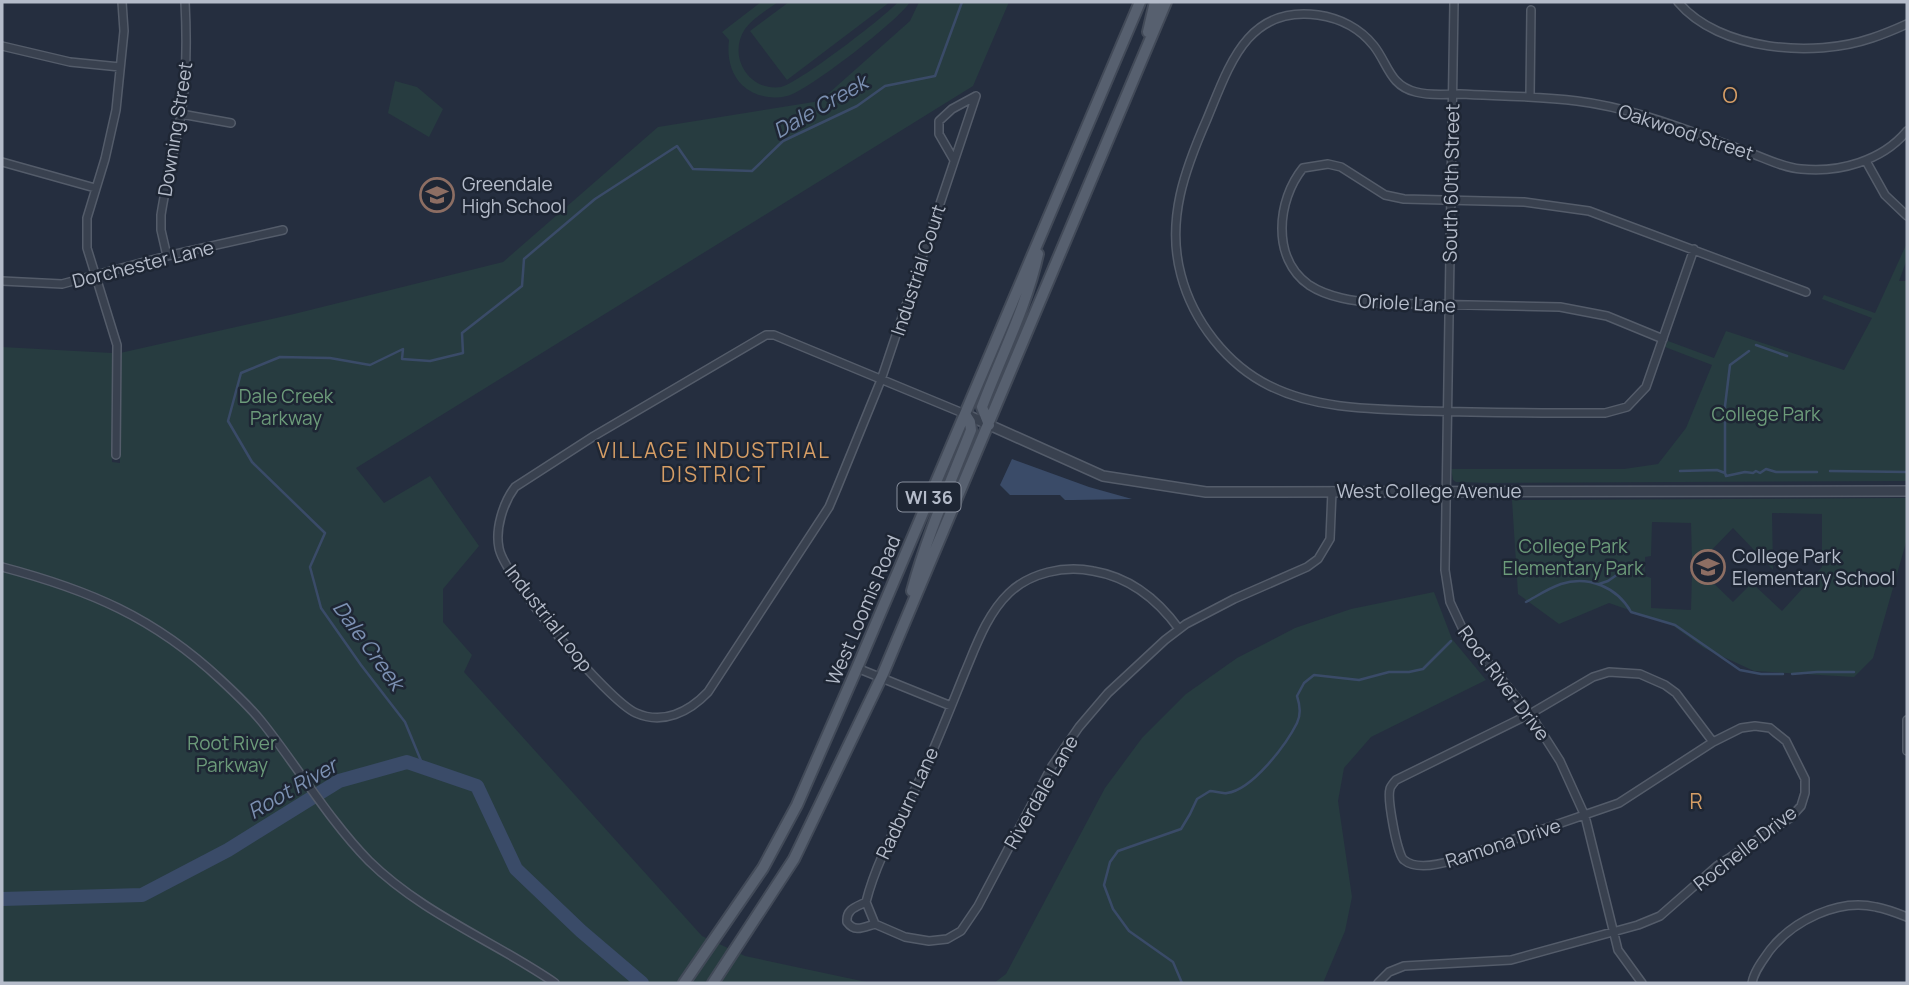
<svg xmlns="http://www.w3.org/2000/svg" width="1909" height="985" font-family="Manrope,sans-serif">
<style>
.green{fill:#273c40;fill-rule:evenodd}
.water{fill:#3a4b68}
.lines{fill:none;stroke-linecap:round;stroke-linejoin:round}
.stream{stroke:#3a4b68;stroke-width:2.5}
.river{stroke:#3a4b68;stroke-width:14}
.minor-casing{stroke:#545c6a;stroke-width:10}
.tertiary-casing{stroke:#545c6a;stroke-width:12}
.primary-casing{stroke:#424a58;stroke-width:14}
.minor{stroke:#39414f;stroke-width:7}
.tertiary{stroke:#39414f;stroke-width:9}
.primary{stroke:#57606f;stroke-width:10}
.labels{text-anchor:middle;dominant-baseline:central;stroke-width:5;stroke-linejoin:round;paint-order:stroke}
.shield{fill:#1e2634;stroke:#888f9d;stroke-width:2}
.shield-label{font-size:18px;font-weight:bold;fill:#b5bcca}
.street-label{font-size:19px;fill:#b5bcca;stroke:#1e2634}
.poi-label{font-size:19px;fill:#b5bcca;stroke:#1e2634;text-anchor:start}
.park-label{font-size:19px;fill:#6c9b7a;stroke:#1e2634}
.neighbourhood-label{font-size:21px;letter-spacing:2px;fill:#d59d65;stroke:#1e2634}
.water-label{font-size:21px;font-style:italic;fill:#7c90b2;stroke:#1e2634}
</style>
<rect width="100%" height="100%" fill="#252e3f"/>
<path class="green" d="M761 2H778C767 10 753 18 745 29 727 56 749 92 781 87 796 85 886 16 898 2H910C900 19 807 92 787 96 771 100 754 96 742 85 730 73 727 56 729 40L722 32Z
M789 2H890L787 80 750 31Z
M919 2H1009L973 86 356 468 384 503 430 476 479 546 443 589V622L472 655 464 672 702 936 745 956 871 983H2V347L112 353V462L120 463V353L294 314 503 262 658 127 820 101 910 21Z
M395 81 417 87 443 109 429 137 388 113Z
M1907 243V259L1899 281H1907V481L1490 483 1456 482 1453 480 1451 469H1624L1658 464 1686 428 1712 365 1665 347 1668 341 1714 358 1726 331 1844 370 1872 318 1822 299 1824 295 1875 313Z
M1907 498V539L1873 658 1854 677 1754 671 1704 648 1672 625 1609 603 1559 624 1518 594 1512 500ZM1772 513 1822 514V567L1782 611 1752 583 1733 602 1702 572 1692 573 1691 610 1651 608V578L1645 576V557L1651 556 1652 522 1691 523 1692 560H1702L1733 528 1773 570Z
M1434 592 1452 639 1486 680 1371 737 1344 768 1338 801 1352 897 1345 931 1323 983H994L1006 974 1105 788 1142 738 1186 694 1237 658 1295 628 1351 609Z"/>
<path class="water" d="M1012 459 1089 487 1132 499 1074 500H1065L1060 495H1010L1000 485Z"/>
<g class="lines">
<path class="stream" d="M1756 345 1787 356
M1680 471 1717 470 1725 473 1726 476 1745 472 1753 473 1756 471 1760 473 1766 469 1776 472H1817
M1830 471 1907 472
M1725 473V406L1730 365 1749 351
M1599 584 1608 581 1631 565
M1526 602C1537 596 1549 588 1561 584 1588 575 1617 587 1631 612L1675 625 1740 670 1761 674H1783
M1792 674 1817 672H1854
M424 768 405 722 361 665 321 608 310 567 325 533 252 462 228 421 241 373 280 357 330 358 370 365 403 349 402 359 430 361 463 353 462 333 522 286 524 259 595 199 677 146 693 169 752 171 783 141 857 106 885 86 935 76 962 2
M1182 983 1173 962 1129 931 1113 909 1104 885 1110 862 1118 851 1181 829 1190 814 1197 799 1210 791C1215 791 1222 794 1227 793 1252 790 1286 745 1297 723 1301 715 1300 705 1297 696L1304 683 1314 675 1359 680 1389 672H1409L1423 669 1451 641"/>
<path class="river" d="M2 899 142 895 228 850 339 781 407 762 477 786 516 869 581 931 642 983"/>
<g class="minor-casing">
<path id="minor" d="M1454 2 1445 570 1450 602 1465 634 1530 714 1560 761 1585 816 1618 950 1642 983
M1678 2C1719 51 1814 58 1872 38 1884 34 1896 29 1907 24
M2 46 70 62 120 67
M1530 97 1531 10
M181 114 231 123
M954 160 939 134V121L952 109 976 96 881 380 837 488 829 507 708 692C689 712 663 725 636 713 608 701 504 577 499 548 495 529 503 503 515 487L594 436 766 335H774L965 414
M1866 161 1885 195 1907 216
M2 162 95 188
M1694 249 1646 387 1627 407 1605 413C1546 413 1487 413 1428 411 1376 409 1318 410 1270 386 1227 365 1193 321 1181 275 1166 220 1185 169 1207 119 1229 66 1247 5 1318 15 1339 18 1360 28 1374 46 1388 64 1390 86 1416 92 1431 96 1445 94 1460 94 1499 96 1538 96 1577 101 1635 108 1691 132 1745 151 1763 157 1783 168 1801 169 1839 173 1882 161 1907 131
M167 256 161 230V215C166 182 175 148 181 115 187 77 187 40 185 2
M2 281 62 284 167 256 283 230
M1663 339 1607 316 1560 307 1377 303C1354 301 1329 298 1309 285 1271 258 1277 200 1303 168L1328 164 1341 167 1385 195 1404 199 1524 202 1589 211 1806 292
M116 455 117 345 87 248V218L105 159 116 110 124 31 122 2
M2 567C89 590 154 617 221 680 235 693 250 707 262 722 298 767 328 819 369 861 423 914 494 941 555 983
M857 668 951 706
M1907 720V751
M866 902 875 924 905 937 929 941 947 939 961 931 978 906 1052 766 1079 727 1108 693 1165 640 1186 624 1234 599 1307 567 1318 559 1330 539 1332 491
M866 902C878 854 906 811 926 766 940 735 952 704 965 672 976 646 987 614 1009 593 1030 573 1064 565 1093 571 1129 577 1158 600 1179 629
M866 902C856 907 846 909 847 922 855 933 864 927 875 924
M1378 983 1389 972 1404 966 1511 960 1638 925 1660 916 1717 866 1790 818 1801 806 1805 793V779L1786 741 1776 733 1770 728 1755 726 1741 728 1713 742 1619 803 1454 860C1441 864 1416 870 1404 860 1397 855 1387 798 1390 789 1390 787 1395 781 1396 780L1530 714 1593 677 1609 672 1640 674 1665 685 1676 693 1713 742
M1752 983C1754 971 1763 960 1770 950 1793 921 1838 898 1876 907 1887 909 1897 913 1907 917"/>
</g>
<g class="tertiary-casing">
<path id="tertiary" d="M965 414 1103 476 1206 492 1907 491"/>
</g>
<g class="primary-casing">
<path id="primary" d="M1148 32 1155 2
M989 425 982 407C1001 356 1026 308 1038 254
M912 591C927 535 950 484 971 430L970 422 965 414
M684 983 763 868 797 805 857 668 1140 2
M713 983 794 859 882 676 1166 2"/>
</g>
<use href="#minor" class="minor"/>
<use href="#tertiary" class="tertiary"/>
<use href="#primary" class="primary"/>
</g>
<defs>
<g id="school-ring" transform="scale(1.75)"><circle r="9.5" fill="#1e2634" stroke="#8d6e63" stroke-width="1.5"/><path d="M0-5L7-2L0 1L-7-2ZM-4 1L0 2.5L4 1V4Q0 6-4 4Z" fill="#8d6e63"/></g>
</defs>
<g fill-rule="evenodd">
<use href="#school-ring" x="437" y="195"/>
<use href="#school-ring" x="1708" y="567"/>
</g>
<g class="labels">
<rect class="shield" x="897.5" y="482.5" width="63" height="29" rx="5"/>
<g class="shield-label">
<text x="929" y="497">WI 36</text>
</g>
<g class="street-label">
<text transform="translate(175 129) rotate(-81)">Downing Street</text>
<text transform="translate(1686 132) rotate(18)">Oakwood Street</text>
<text transform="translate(1451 183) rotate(-89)">South 60th Street</text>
<text transform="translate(143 264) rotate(-14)">Dorchester Lane</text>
<text transform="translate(918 270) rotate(-72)">Industrial Court</text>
<text transform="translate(1407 303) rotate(3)">Oriole Lane</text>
<text x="1429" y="491">West College Avenue</text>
<text transform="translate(863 610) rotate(-67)">West Loomis Road</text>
<text transform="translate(549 618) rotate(52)">Industrial Loop</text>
<text transform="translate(1504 683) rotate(53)">Root River Drive</text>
<text transform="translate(1041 792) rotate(-60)">Riverdale Lane</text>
<text transform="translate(907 803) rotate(-65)">Radburn Lane</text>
<text transform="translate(1503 843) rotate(-18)">Ramona Drive</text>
<text transform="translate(1745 848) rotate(-38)">Rochelle Drive</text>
</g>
<g class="poi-label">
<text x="462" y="184">Greendale<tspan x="462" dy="22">High School</tspan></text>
<text x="1732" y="556">College Park<tspan x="1732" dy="22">Elementary School</tspan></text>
</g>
<g class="park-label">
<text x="286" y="396">Dale Creek<tspan x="286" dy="22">Parkway</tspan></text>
<text x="1766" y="414">College Park</text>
<text x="1573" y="546">College Park<tspan x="1573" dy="22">Elementary Park</tspan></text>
<text x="232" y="743">Root River<tspan x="232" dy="22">Parkway</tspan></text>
</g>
<g class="neighbourhood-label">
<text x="1731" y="95">O</text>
<text x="714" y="450">VILLAGE INDUSTRIAL<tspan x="714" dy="24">DISTRICT</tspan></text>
<text x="1697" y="801">R</text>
</g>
<g class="water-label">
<text transform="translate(820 106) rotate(-30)">Dale Creek</text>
<text transform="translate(369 645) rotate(54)">Dale Creek</text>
<text transform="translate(292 788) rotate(-30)">Root River</text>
</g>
</g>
<rect width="1909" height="985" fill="none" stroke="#b5bcca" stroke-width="7"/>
</svg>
